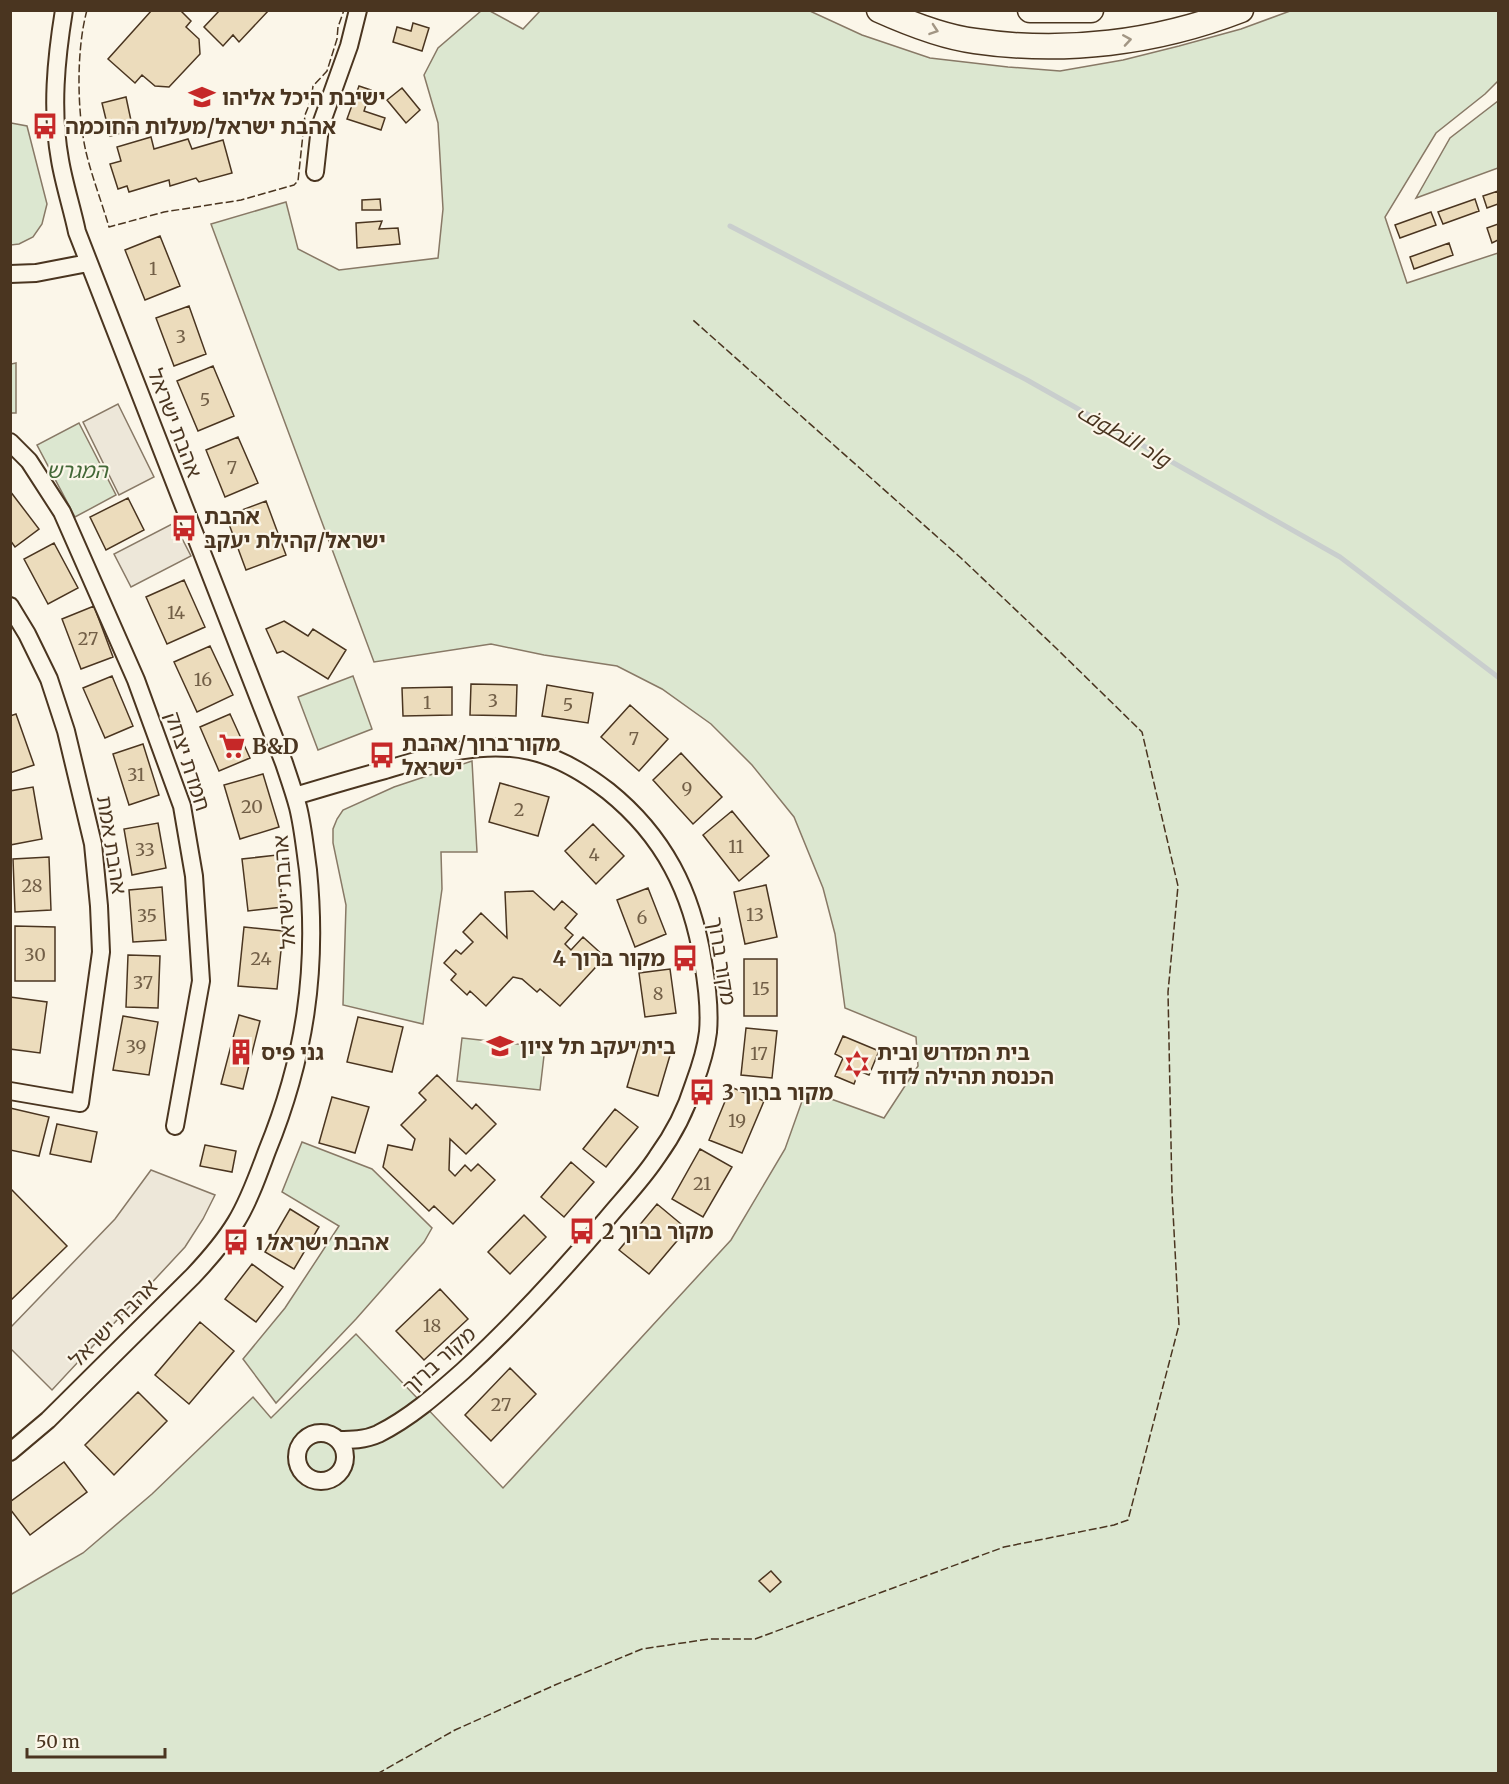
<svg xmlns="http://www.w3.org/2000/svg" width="1509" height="1784" font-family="Merriweather,Cairo,'Noto Sans Hebrew',serif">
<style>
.green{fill:#dce7d0;stroke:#887966;stroke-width:1.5}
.parking{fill:#ede7d9;stroke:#887966;stroke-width:1.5}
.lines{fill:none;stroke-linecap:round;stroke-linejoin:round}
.stream{stroke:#c9cecd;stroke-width:5}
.building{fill:#ecdcbc;stroke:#4a3520;stroke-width:1.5}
.street-casing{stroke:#4a3520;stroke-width:20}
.secondary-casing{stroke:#4a3520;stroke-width:27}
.street{stroke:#fbf6e9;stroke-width:16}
.secondary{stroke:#fbf6e9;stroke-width:24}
.fence{stroke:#4a3520;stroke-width:1.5;stroke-dasharray:8 3;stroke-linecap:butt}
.oneway{stroke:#a29684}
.labels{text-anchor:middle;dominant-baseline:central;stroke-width:4.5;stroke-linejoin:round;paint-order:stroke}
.number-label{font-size:18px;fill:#725f47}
.poi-label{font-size:21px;font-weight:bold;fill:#4a3520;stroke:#fbf6e9;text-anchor:start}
.street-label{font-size:21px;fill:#4a3520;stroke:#fbf6e9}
.park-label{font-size:21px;font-style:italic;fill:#436837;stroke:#fbf6e9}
.water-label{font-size:22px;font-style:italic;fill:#4a3520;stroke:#fbf6e9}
</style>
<rect width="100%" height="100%" fill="#fbf6e9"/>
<path class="green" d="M481 11H490L523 29 540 11H810L862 35 930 58 1008 67 1060 71 1123 60 1179 46 1241 29 1290 11H1498V81L1485 94 1436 133 1385 217 1407 283 1498 253V1773H11L10 1595 83 1553 152 1494 253 1397 271 1418 356 1334 503 1488 731 1240 785 1149 806 1090 884 1118 918 1066 916 1037 845 1008 835 934 823 888 794 817 752 765 711 724 662 689 617 666 544 655 491 644 374 662 211 224 286 202 298 249 339 270 438 258 443 209 438 123 424 75 438 48Z
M1498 101V168L1416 198 1450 138Z
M11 123 27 126 47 204 42 224 33 237 19 244 11 245Z
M16 363V413H11V364Z
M79 423 116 495 75 517 37 445Z
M353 676 372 729 318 750 298 697Z
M472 761 477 852H441L442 889 423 1024 343 1005 346 905 333 843V829L337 819 343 810 394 787Z
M462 1038 545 1047 540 1090 457 1081Z
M302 1142 372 1169 432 1228 424 1242 356 1319 276 1403 243 1359 285 1308 339 1226 282 1192Z"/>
<path class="parking" d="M118 404 154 477 119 495 83 422Z
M174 523 191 556 131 587 114 554Z
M151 1170 215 1195 203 1219 185 1247 52 1390 11 1349V1327L115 1219Z"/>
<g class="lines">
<path class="stream" d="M730 226 1027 380 1340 557 1498 677"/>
</g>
<path class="building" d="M152 10H180L191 21 186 27 199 39 200 54 169 87 155 86 142 75 135 83 108 59Z
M220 10H269L239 42 233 35 223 46 204 27Z
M413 23 429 28 422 51 393 42 397 27 411 31Z
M359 86 371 90 364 111 385 118 381 130 347 119Z
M402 88 420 110 406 123 387 100Z
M126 97 133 130 110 136 102 103Z
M151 137 154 149 188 139 192 149 223 140 232 173 199 182 196 178 170 186 169 180 129 192 127 186 118 189 110 164 121 161 117 147Z
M1498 191V204L1487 208 1483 196Z
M380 199 381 210H362V200Z
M1475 199 1479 211 1443 224 1438 212Z
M1431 212 1436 225 1400 238 1395 225Z
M382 221 379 229 398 228 400 244 357 248 356 223Z
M1498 224V240L1492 243 1487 228Z
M160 236 180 286 145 300 125 250Z
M1449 243 1453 255 1414 269 1410 257Z
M189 306 206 354 174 366 156 318Z
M213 366 234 416 198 431 177 381Z
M238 437 258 483 225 497 206 450Z
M10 491 39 529 15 547 10 540Z
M128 498 144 530 106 550 90 517Z
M266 501 286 555 246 570 226 516Z
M54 543 78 588 48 604 24 559Z
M184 580 205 627 167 644 146 597Z
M94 606 113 657 81 669 62 619Z
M284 621 308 636 313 629 346 650 328 679 283 651 277 653 266 629Z
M210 646 233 695 197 712 174 662Z
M112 676 133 726 105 738 83 688Z
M471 684 517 685 516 716 470 715Z
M547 685 593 693 588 723 542 716Z
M452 687V715L403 716 402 688Z
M630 705 668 739 639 771 601 737Z
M16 714 34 765 10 773V716Z
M230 714 250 758 219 771 200 727Z
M143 744 159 795 129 805 113 754Z
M681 753 722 797 693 824 653 780Z
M263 774 279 827 240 839 224 785Z
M500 783 549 797 538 836 489 822Z
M33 787 42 839 10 845V791Z
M732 811 769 856 739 881 703 835Z
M158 823 166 868 132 875 124 829Z
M593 824 624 856 596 884 565 851Z
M277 855 283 907 248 911 242 859Z
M49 857 51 910 15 912 13 859Z
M766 885 777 937 745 944 734 892Z
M162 887 166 940 133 942 129 890Z
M648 888 666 934 635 947 617 900Z
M533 891 554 910 562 901 577 914 565 928 573 935 565 944 571 950 583 937 605 957 560 1006 540 989 537 992 522 979 513 977 486 1006 470 991 467 995 451 980 456 974 444 963 456 950 461 954 473 942 463 932 481 913 507 938 505 892Z
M15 926 55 927V981H15Z
M244 927 283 931 277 989 238 986Z
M128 955 160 956 158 1008 126 1007Z
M744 959H777V1016H744Z
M670 969 676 1013 645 1017 639 973Z
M10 997 47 1002 40 1053 10 1049Z
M239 1015 260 1021 243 1089 221 1084Z
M123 1016 158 1022 149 1075 113 1070Z
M358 1017 403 1027 392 1072 347 1062Z
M746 1028 777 1031 772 1078 741 1075Z
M843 1036 879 1051 869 1075 859 1071 854 1084 835 1076 843 1058 835 1054Z
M640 1042 671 1052 658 1096 627 1087Z
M437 1075 472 1109 476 1104 496 1124 466 1154 450 1139 449 1170 455 1176 465 1165 471 1171 478 1164 495 1180 453 1224 434 1206 429 1211 383 1167 388 1145 412 1150 415 1139 401 1125 426 1100 419 1093Z
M731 1087 764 1101 742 1153 709 1140Z
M332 1097 369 1107 355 1153 319 1143Z
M10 1108 49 1117 39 1156 10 1150Z
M615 1109 638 1127 606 1167 583 1149Z
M57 1124 97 1132 91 1162 50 1154Z
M205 1145 236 1151 232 1172 200 1166Z
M700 1149 732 1167 703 1217 672 1199Z
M571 1162 594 1182 564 1217 541 1197Z
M10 1188 67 1246 10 1301Z
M657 1204 687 1229 649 1274 619 1250Z
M290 1209 319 1227 294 1269 265 1252Z
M524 1215 546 1237 510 1274 488 1252Z
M252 1264 283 1287 256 1322 225 1299Z
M440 1289 468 1319 424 1360 396 1331Z
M200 1322 234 1351 189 1404 155 1375Z
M510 1368 536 1394 491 1441 465 1415Z
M138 1392 167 1421 114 1475 85 1445Z
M64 1462 87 1492 30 1535 10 1509V1502Z
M771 1571 781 1582 770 1592 759 1581Z"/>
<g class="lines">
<g class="street-casing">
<path id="street" d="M315 172 320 127 349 46 358 10
M10 274 36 273 88 263
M10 442 29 461 62 512 136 680 182 806 194 876 201 981 175 1126
M10 606 27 634 49 679 66 731 93 844 99 906 101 952 80 1103 10 1091
M295 796C325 787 355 778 385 770 432 756 481 740 530 751 558 757 586 774 608 791 664 836 692 892 703 962 707 985 710 1009 708 1032 706 1049 700 1068 694 1084 686 1110 673 1135 657 1157 642 1180 622 1200 605 1221 560 1274 514 1324 463 1371 436 1395 410 1418 378 1434 365 1440 351 1440 338 1440
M297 1457a24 24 0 1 1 48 0a24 24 0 1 1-48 0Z
M10 1452 48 1420 193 1276C209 1259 224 1242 236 1222 249 1201 258 1175 267 1151 305 1058 318 970 308 870 305 849 303 827 298 807 294 792 289 778 284 763L77 232C72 208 64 184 60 160 51 110 56 59 64 10"/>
</g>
<g class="secondary-casing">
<path id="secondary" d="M879 10C908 23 943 37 975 41 1064 54 1156 43 1241 10
M1030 10H1091"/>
</g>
<use href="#street" class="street"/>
<use href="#secondary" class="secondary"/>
<path class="fence" d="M87 10C76 50 77 113 86 152 92 177 102 203 109 227L164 212 241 200 294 185 298 181 305 115 311 100 313 86 327 71 337 39 338 27 344 10
M377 1774 455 1730 555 1685 642 1649 709 1639H755L1004 1547 1114 1525 1128 1520 1179 1325 1172 1193 1168 992 1178 886 1142 732 1056 648 961 558 693 320"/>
</g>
<defs><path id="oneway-chevron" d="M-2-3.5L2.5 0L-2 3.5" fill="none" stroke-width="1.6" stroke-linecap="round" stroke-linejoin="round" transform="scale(1.5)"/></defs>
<g class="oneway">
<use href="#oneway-chevron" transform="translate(934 30) rotate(19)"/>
<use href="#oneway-chevron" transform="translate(1127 40) rotate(-9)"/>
</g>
<defs>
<g id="university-bare" transform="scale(2.07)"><path d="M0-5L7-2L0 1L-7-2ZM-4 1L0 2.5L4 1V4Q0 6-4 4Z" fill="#c62828" stroke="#fbf6e9" stroke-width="2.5" paint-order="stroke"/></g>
<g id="bus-bare" transform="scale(2.07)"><path d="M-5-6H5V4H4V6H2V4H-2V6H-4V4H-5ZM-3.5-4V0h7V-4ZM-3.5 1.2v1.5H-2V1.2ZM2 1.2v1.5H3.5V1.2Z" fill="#c62828" stroke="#fbf6e9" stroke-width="2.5" paint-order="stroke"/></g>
<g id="supermarket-bare" transform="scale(2.07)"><path d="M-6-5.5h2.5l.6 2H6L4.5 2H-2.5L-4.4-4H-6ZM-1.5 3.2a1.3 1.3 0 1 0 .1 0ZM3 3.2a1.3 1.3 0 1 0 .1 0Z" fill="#c62828" stroke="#fbf6e9" stroke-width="2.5" paint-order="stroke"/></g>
<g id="school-bare" transform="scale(2.07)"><path d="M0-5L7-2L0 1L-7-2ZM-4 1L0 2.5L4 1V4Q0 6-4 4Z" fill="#c62828" stroke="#fbf6e9" stroke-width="2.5" paint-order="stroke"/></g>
<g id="building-bare" transform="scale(2.07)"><path d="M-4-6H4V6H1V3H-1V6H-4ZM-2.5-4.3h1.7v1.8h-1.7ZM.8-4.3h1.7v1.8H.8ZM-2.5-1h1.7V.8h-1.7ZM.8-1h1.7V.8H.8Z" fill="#c62828" stroke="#fbf6e9" stroke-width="2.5" paint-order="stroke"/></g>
<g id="synagogue-bare" transform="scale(2.07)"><path d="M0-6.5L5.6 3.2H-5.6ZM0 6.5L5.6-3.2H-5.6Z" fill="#c62828" stroke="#fbf6e9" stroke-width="2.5" paint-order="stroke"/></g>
</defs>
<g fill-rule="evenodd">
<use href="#university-bare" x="202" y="97"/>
<use href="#bus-bare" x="45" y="126"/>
<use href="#bus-bare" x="184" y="528"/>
<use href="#supermarket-bare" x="232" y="746"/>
<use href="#bus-bare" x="382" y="755"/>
<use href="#bus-bare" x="685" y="958"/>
<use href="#school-bare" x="500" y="1046"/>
<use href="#building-bare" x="241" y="1052"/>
<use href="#synagogue-bare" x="857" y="1064"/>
<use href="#bus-bare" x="702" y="1092"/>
<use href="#bus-bare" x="582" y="1231"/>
<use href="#bus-bare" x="236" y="1242"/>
</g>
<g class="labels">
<g class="number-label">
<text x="153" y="268">1</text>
<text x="181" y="336">3</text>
<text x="205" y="399">5</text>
<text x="232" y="467">7</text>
<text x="176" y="612">14</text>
<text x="88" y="638">27</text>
<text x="203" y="679">16</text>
<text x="493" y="700">3</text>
<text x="427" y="702">1</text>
<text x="568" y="704">5</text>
<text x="634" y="738">7</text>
<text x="136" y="774">31</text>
<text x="687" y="788">9</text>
<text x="252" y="806">20</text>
<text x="519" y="809">2</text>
<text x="736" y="846">11</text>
<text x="145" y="849">33</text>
<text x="594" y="854">4</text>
<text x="32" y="885">28</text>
<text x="755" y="914">13</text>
<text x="147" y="915">35</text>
<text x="642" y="917">6</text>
<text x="35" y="954">30</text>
<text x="261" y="958">24</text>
<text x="143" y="982">37</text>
<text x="761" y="988">15</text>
<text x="658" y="993">8</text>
<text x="136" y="1046">39</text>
<text x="759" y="1053">17</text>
<text x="737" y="1120">19</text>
<text x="702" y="1183">21</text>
<text x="432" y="1325">18</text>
<text x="501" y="1404">27</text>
</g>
<g class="poi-label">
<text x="222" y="97">ישיבת היכל אליהו</text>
<text x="65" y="126">אהבת ישראל/מעלות החוכמה</text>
<text x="204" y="516">אהבת<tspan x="204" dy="24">ישראל/קהילת יעקב</tspan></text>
<text x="402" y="743">מקור ברוך/אהבת<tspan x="402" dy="24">ישראל</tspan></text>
<text x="252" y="746">B&amp;D</text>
<text x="665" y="958" text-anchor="end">מקור ברוך 4</text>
<text x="520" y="1046">בית יעקב תל ציון</text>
<text x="261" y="1052">גני פיס</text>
<text x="877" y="1052">בית המדרש ובית<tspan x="877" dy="24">הכנסת תהילה לדוד</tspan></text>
<text x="722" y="1092">מקור ברוך 3</text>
<text x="602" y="1231">מקור ברוך 2</text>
<text x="256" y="1242">אהבת ישראל ו</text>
</g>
<g class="street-label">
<text transform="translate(175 423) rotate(69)">אהבת ישראל</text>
<text transform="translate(188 761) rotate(72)">חמדת יצחק</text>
<text transform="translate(112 845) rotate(81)">אהבת אמת</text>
<text transform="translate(284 892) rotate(-94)">אהבת ישראל</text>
<text transform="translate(722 961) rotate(81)">מקור ברוך</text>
<text transform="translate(113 1323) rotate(-45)">אהבת ישראל</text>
<text transform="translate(439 1360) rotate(-42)">מקור ברוך</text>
</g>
<g class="park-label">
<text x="77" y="470">המגרש</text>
</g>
<g class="water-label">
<text transform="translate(1124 435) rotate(30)">واد النطوف</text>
</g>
</g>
<rect width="1509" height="1784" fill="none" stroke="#4a3520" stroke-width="24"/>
<path d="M27 1748v9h138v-9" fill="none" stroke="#4a3520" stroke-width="3"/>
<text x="36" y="1748" font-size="18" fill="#4a3520" stroke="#fbf6e9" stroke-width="4.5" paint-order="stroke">50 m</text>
</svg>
